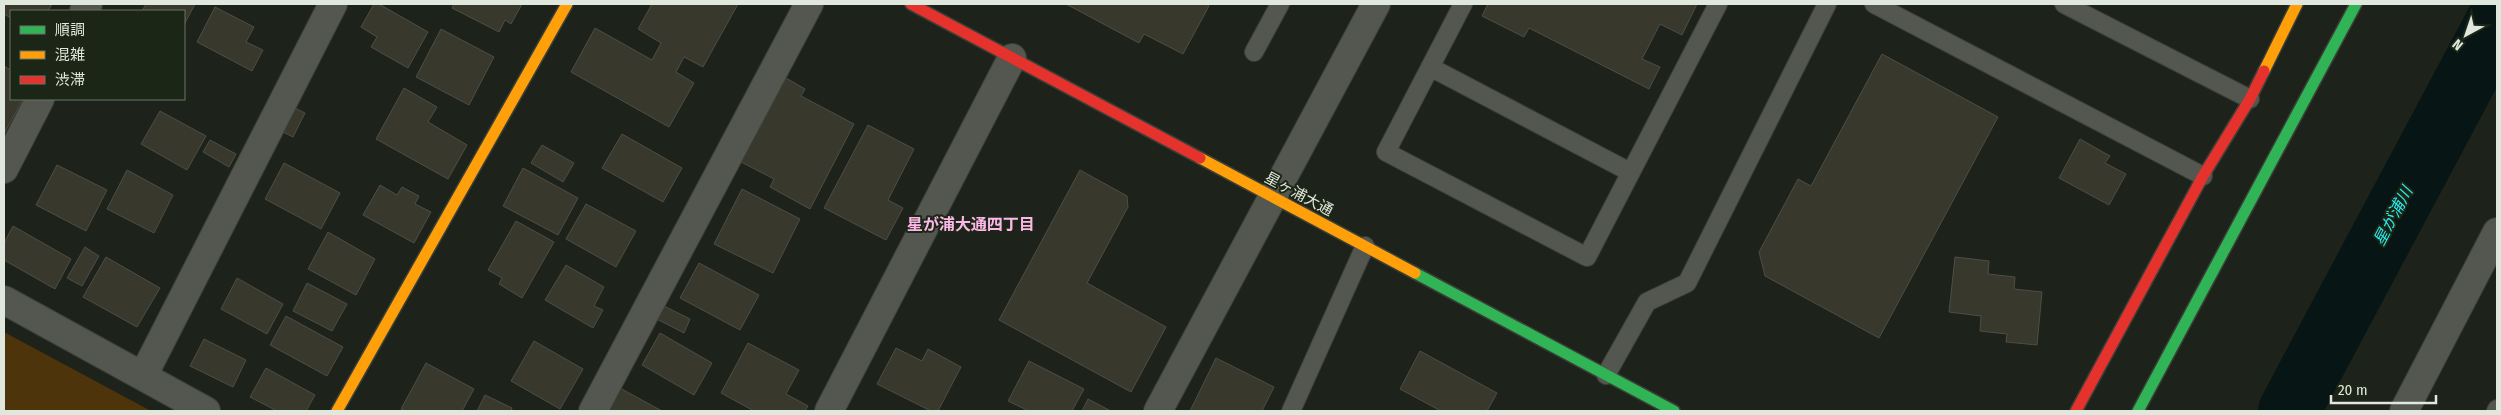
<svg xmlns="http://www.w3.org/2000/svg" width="2501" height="415" font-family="'Fira Sans Condensed','Noto Sans JP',sans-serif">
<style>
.green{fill:#4d340b}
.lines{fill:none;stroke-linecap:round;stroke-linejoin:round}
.river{stroke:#071615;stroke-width:62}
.building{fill:#38392c;stroke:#4d4e47}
.lane-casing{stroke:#3a3f38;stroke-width:20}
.street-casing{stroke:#3a3f38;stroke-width:30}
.fast-casing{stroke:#3a3f38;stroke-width:14}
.slow-casing{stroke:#3a3f38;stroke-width:14}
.jam-casing{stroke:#3a3f38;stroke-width:14}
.lane{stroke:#535750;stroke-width:18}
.street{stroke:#535750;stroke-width:28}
.fast{stroke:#30b455;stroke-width:11}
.slow{stroke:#ff9f0a;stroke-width:11}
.jam{stroke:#e5322d;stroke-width:11}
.labels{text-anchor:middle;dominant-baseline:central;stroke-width:4;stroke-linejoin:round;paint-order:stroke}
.street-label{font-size:15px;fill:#e0e7dc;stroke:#1c2616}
.water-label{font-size:16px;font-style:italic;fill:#27eff4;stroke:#1c2616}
.neighbourhood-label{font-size:16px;font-weight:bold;fill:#fbb7e8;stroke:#1c2616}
</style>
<rect width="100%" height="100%" fill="#1d221a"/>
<path class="green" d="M4 332 151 411H4Z"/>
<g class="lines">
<path class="river" d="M2289 411 2497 21"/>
</g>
<path class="building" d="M4 4H52L48 11H11V18L4 14Z
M146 4H195L184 25V11H142Z
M374 4H379L428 32 408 68 371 47 377 37 361 27Z
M454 4H522L511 24 505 20 499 32 452 8Z
M652 4H738L703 67 684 57 676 72 694 83 669 127 571 72 595 28 652 60 661 43 638 29Z
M1066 4H1206L1209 6 1183 54 1144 34 1139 43Z
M1488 4H1697L1682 35 1660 24 1642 59 1660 67 1649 89 1529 28 1524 37 1482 16Z
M215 7 254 27 246 42 263 50 252 71 197 42Z
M441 29 494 57 469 105 416 77Z
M1882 54 1998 117 1879 338 1765 276 1759 252 1798 179 1811 186Z
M4 66 11 70V99H23L4 134Z
M786 78 805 89 801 96 854 124 810 209 770 187 774 179 741 162 748 149 742 146 752 128 758 131Z
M404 88 437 107 428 122 467 145 448 179 376 139Z
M291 106 305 113 293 137 279 130Z
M160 111 206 136 187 170 141 144Z
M868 125 914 149 888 200 903 208 886 240 824 208Z
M622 134 682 168 663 202 602 168Z
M2080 139 2110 156 2105 163 2126 174 2109 205 2059 178Z
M210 140 236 154 229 167 203 152Z
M542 145 574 163 563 182 531 163Z
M284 163 340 193 321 229 265 199Z
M57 165 107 190 86 231 36 205Z
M523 168 578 198 558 235 503 206Z
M127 170 173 195 154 233 107 209Z
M1080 170 1127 196 1128 207 1087 283 1166 327 1131 392 999 320Z
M380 185 397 195 402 187 419 196 415 204 431 212 414 243 363 215Z
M742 189 800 219 773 273 714 244Z
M586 204 636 231 616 267 566 239Z
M516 221 554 242 522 298 499 284 502 278 488 270Z
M13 226 71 259 55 289 4 260V243Z
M328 232 375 259 356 295 308 269Z
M85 247 99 256 82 286 67 278Z
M106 257 160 288 137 327 83 297Z
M1955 257 1989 261 1988 274 2015 277 2014 289 2042 292 2037 345 2006 342 2007 334 1980 331 1981 316 1949 312Z
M699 263 759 295 740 330 680 298Z
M566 265 604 287 594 306 603 310 593 328 545 300Z
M237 278 283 304 267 334 221 309Z
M307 283 347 304 332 331 293 311Z
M660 304 690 319 684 333 653 317Z
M286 316 343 347 327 376 270 345Z
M660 333 712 363 694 395 642 365Z
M204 339 246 360 233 387 190 366Z
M534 341 583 369 560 409 511 381Z
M748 343 799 370 786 394 808 406 805 411H754L721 393Z
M896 348 922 361 928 349 961 367 938 411H931L877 384Z
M1420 351 1497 393 1487 411H1441L1400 389Z
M1216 358 1274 387 1262 411H1190Z
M1029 361 1084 389 1072 411H1029L1008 401Z
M426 363 474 389 462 411H406L401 409Z
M266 368 315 395 306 411H277L250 397Z
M618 387 662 411H605Z
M485 395 512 408 511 411H477Z
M1088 399 1109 410V411H1082Z"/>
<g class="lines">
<g class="lane-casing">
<path id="lane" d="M1463 4 1386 152 1587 257 1718 4
M1874 4 2203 176
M2064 4 2250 99
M1254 52 1280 4
M1430 67 1630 172
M1606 375 1647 302 1687 283 1827 4
M1291 411 1365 246
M2496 411 2497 409"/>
</g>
<g class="street-casing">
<path id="street" d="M84 11 88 4
M4 169 40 99
M4 300 206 411
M143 376 333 4
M593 411 809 4
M829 411 1012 58
M1158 411 1376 4
M2404 411 2497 232"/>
</g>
<g class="fast-casing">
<path id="fast" d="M1415 273 1674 411
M2138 411 2356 4"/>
</g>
<g class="slow-casing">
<path id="slow" d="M2264 71 2297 4
M1200 158 1415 273
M337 411 567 4"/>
</g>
<g class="jam-casing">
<path id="jam" d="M911 4 1200 158
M2076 411 2203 176 2250 99 2264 71"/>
</g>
<use href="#lane" class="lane"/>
<use href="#street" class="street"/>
<use href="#fast" class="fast"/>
<use href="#slow" class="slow"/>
<use href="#jam" class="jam"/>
</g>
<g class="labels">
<g class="street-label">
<text transform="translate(1299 194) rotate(28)">星ヶ浦大通</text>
</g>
<g class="water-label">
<text transform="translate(2393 216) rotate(-62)">星が浦川</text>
</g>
<g class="neighbourhood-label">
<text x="971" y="224">星が浦大通四丁目</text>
</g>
</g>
<rect width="2501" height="415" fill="none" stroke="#e0e7dc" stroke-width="10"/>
<rect x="10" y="10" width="175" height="90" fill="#1c2616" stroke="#6a7365"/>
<rect x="20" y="26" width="25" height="8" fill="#30b455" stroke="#6a7365"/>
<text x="55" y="35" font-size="15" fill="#e0e7dc">順調</text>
<rect x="20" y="51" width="25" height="8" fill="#ff9f0a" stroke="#6a7365"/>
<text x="55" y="60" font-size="15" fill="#e0e7dc">混雑</text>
<rect x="20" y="76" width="25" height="8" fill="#e5322d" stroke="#6a7365"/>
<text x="55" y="85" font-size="15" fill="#e0e7dc">渋滞</text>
<g transform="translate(2466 35) rotate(220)" stroke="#1c2616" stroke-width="4" paint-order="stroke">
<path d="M0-4L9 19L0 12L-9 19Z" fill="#e0e7dc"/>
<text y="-8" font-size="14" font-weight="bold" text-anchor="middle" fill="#e0e7dc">N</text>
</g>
<path d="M2331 395v8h105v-8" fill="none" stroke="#e0e7dc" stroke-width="2.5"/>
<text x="2338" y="395" font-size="15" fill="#e0e7dc" stroke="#1c2616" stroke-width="4" paint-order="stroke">20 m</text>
</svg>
